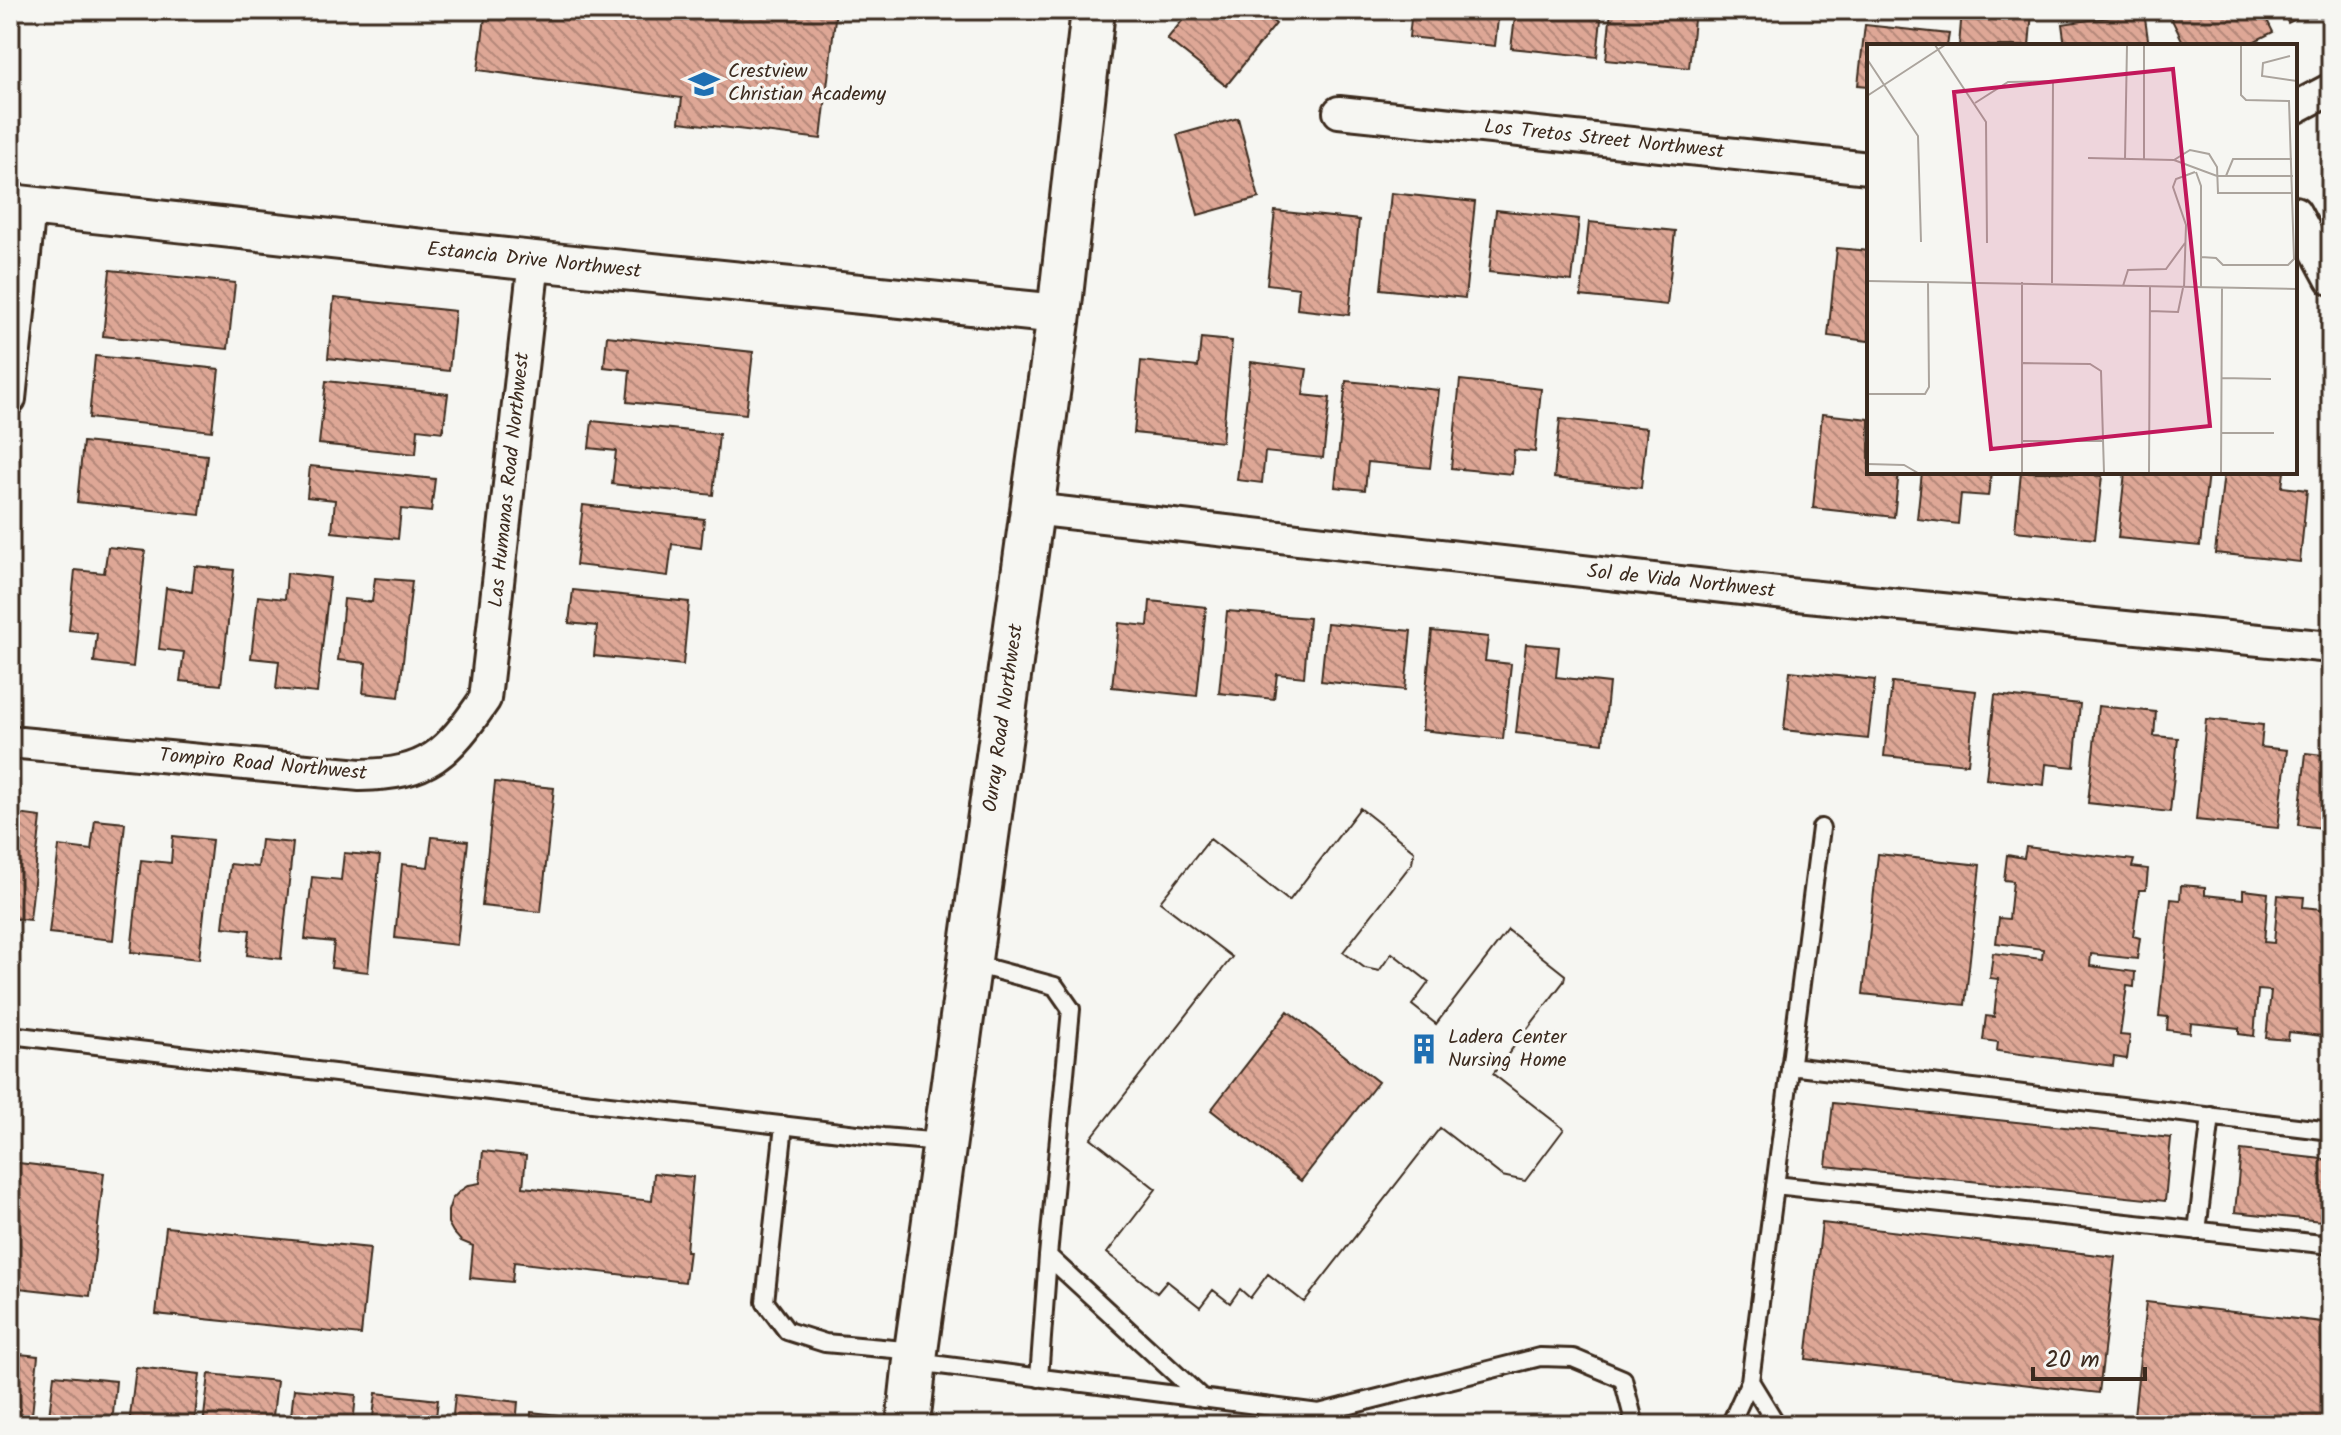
<svg xmlns="http://www.w3.org/2000/svg" width="2341" height="1435" font-family="Kalam,sans-serif">
<style>
.building{fill:url(#building-back-hatch);stroke:#3b2a1e;stroke-width:2;fill-rule:evenodd}
.lines{fill:none;stroke-linecap:round;stroke-linejoin:round}
.service-casing{stroke:#3b2a1e;stroke-width:22}
.minor-casing{stroke:#3b2a1e;stroke-width:36}
.tertiary-casing{stroke:#3b2a1e;stroke-width:44}
.secondary-casing{stroke:#3b2a1e;stroke-width:48}
.service{stroke:#f6f6f2;stroke-width:16}
.minor{stroke:#f6f6f2;stroke-width:30}
.tertiary{stroke:#f6f6f2;stroke-width:38}
.secondary{stroke:#f6f6f2;stroke-width:42}
.labels{text-anchor:middle;dominant-baseline:central;stroke-width:7;stroke-linejoin:round;paint-order:stroke}
.poi-label{font-size:20px;fill:#3b2a1e;stroke:#f6f6f2;text-anchor:start}
.street-label{font-size:20px;fill:#3b2a1e;stroke:#f6f6f2}
.inset-road{fill:none;stroke:#aba49d;stroke-width:2}
.view{fill:#c2185b;fill-opacity:0.15;stroke:#c2185b;stroke-width:4}
.inset-edge{fill:none;stroke:#3b2a1e;stroke-width:4}
</style>
<defs>
<pattern id="building-back-hatch" width="6" height="6" patternUnits="userSpaceOnUse" patternTransform="scale(2)"><rect width="6" height="6" fill="#dea796"/><path d="M-1 5l2 2M0 0l6 6M5-1l2 2" fill="none" stroke="#b5887a"/></pattern>
</defs>
<rect width="100%" height="100%" fill="#f6f6f2"/>
<filter id="ink" filterUnits="userSpaceOnUse"><feTurbulence type="fractalNoise" baseFrequency=".0125" numOctaves="2"/><feDisplacementMap in="SourceGraphic" scale="16" xChannelSelector="R" yChannelSelector="G"/><feConvolveMatrix kernelMatrix="1 2 1 2 8 2 1 2 1" color-interpolation-filters="sRGB"/></filter>
<g filter="url(#ink)">
<path class="building" d="M486 10H836L821 139 679 122 682 98 478 70Z
M1191 10H1259L1276 24 1226 86 1167 39Z
M1412 10H1499L1495 46 1409 37Z
M1516 10H1602L1597 57 1511 48Z
M1611 10H1695L1689 68 1606 60Z
M1962 10 2032 12 2029 46H1959Z
M2181 10H2262L2273 32 2245 46H2185L2170 16Z
M2282 10H2314L2288 23Z
M2144 12 2149 46H2065L2062 24Z
M1865 25 1949 34 1947 46H1869V86L1858 85Z
M1238 118 1259 198 1198 215 1177 135Z
M1391 193 1475 202 1465 298 1381 289Z
M1496 210 1579 219 1572 281 1489 272Z
M1275 211 1359 220 1349 315 1297 309 1299 288 1267 284Z
M1589 222 1675 231 1667 305 1581 296Z
M1837 248 1869 251V341L1828 336Z
M110 270 235 283 228 349 103 336Z
M334 298 455 311 449 371 328 358Z
M607 336 753 352 746 414 627 402 630 370 604 367Z
M1201 338 1232 341 1222 442 1134 433 1141 361 1198 367Z
M95 356 219 369 212 431 89 418Z
M1251 362 1307 369 1303 395 1330 398 1323 458 1265 452 1262 483 1237 480Z
M1460 380 1541 389 1535 452 1514 450 1512 474 1451 468Z
M326 381 448 394 443 432 418 429 416 454 319 444Z
M1346 381 1439 390 1430 468 1368 462 1365 490 1335 487Z
M1822 414 1869 419V472H1899L1894 517 1813 508Z
M1560 419 1647 428 1641 488 1554 478Z
M592 421 719 434 713 495 612 484 616 451 589 448Z
M83 442 207 455 200 515 77 502Z
M310 466 435 479 431 512 401 509 398 539 332 532 335 500 307 497Z
M1922 472H1991L1988 496 1961 494 1958 524 1917 519Z
M2021 472H2059L2102 476 2095 539 2015 531Z
M2125 472H2208L2200 546 2118 538Z
M2224 472H2284L2282 487 2307 490 2300 562 2215 553Z
M583 505 704 519 701 548 672 544 668 576 576 565Z
M108 547 145 551 133 667 94 662 97 633 69 630 75 570 104 573Z
M195 566 234 570 221 685 180 681 184 652 159 649 166 588 192 592Z
M287 573 330 578 317 693 276 689 279 661 251 658 258 596 285 599Z
M375 578 412 581 399 697 363 693 366 663 338 660 344 599 372 602Z
M573 590 689 602 683 665 594 656 597 626 569 623Z
M1150 601 1206 607 1197 696 1112 687 1119 623 1148 626Z
M1227 611 1309 618 1304 677 1277 674 1274 699 1219 693Z
M1327 623 1411 631 1405 690 1321 681Z
M1432 631 1488 637 1485 661 1511 664 1503 739 1422 730Z
M1526 644 1559 647 1556 677 1609 683 1603 743 1516 733Z
M1790 671 1875 680 1868 739 1784 730Z
M1892 682 1976 691 1968 764 1884 756Z
M1995 695 2080 704 2074 767 2046 764 2044 785 1986 779Z
M2098 706 2156 712 2154 736 2178 738 2170 812 2088 803Z
M2206 719 2263 725 2261 747 2287 750 2278 828 2196 820Z
M2306 753 2331 756V829L2298 825Z
M495 782 554 788 541 912 482 906Z
M1360 808 1414 851 1412 863 1343 952 1365 968 1379 971 1392 953 1429 982 1412 1005 1436 1024 1508 930 1565 975 1564 981 1493 1074 1564 1129 1525 1181 1502 1176 1440 1128 1304 1302 1268 1274 1250 1298 1240 1289 1230 1303 1213 1290 1200 1307 1167 1281 1157 1293 1107 1253 1156 1189 1091 1138 1232 957 1160 902 1210 839 1289 901ZM1288 1011 1378 1082 1301 1181 1211 1110Z
M1360 808 1414 851 1412 863 1343 952 1365 968 1379 971 1392 953 1429 982 1412 1005 1436 1024 1508 930 1565 975 1564 981 1493 1074 1564 1129 1525 1181 1502 1176 1440 1128 1304 1302 1268 1274 1250 1298 1240 1289 1230 1303 1213 1290 1200 1307 1167 1281 1157 1293 1107 1253 1156 1189 1091 1138 1232 957 1160 902 1210 839 1289 901Z
M10 813 41 817 30 920 10 918Z
M95 820 125 823 113 940 49 933 59 846 91 850Z
M173 836 212 840 199 959 131 952 141 860 171 863Z
M432 837 468 841 457 945 395 938 402 864 428 867Z
M261 840 293 843 281 959 247 955 250 930 223 927 230 864 258 867Z
M2026 847 2134 860 2132 867 2148 869 2146 890H2139L2133 936 2140 938 2137 959 2091 954 2090 966 2135 972 2134 987 2127 986 2120 1035 2130 1036 2127 1059 2114 1057 2113 1066 1997 1051 1998 1042 1983 1040 1986 1016 1994 1017 1998 979 1990 978 1993 953 2042 959 2043 949 1996 943 1999 918 2009 919 2013 881 2004 880 2007 855 2024 858Z
M344 853 380 856 368 972 331 968 334 942 305 939 312 877 341 880Z
M1878 854 1980 865 1965 1005 1863 994Z
M2181 885 2205 887V895L2243 899V890L2268 893 2264 942 2274 943 2278 895 2304 897 2303 907 2331 910V1037L2289 1032 2288 1040 2266 1038 2271 991 2258 990 2254 1036 2239 1034V1028L2191 1023 2190 1033 2167 1030 2168 1017 2159 1016 2171 899 2180 900Z
M1833 1103 2171 1138 2165 1201 1826 1166Z
M2241 1150 2331 1160V1222L2235 1212Z
M483 1151 526 1156 523 1187 652 1201 654 1173 693 1177 686 1251H689L685 1282 514 1262 512 1282 470 1278 473 1246 461 1241 453 1232 448 1223V1211L452 1199 460 1191 469 1185 480 1183Z
M10 1162 104 1173 90 1296 10 1287Z
M1822 1223 2115 1257 2099 1393 1806 1359Z
M166 1227 370 1248 361 1335 156 1314Z
M2146 1302 2331 1323V1425H2133Z
M10 1353 38 1356 31 1425H10Z
M136 1367 200 1374 194 1425H129Z
M209 1374 277 1381 272 1425H203Z
M54 1375 116 1381 112 1425H48Z
M294 1389 356 1395 353 1425H290Z
M376 1393 438 1400 435 1425H372Z
M455 1395 518 1402 516 1425H452Z
M531 1412 595 1419V1425H530Z
M610 1419 663 1425H610Z"/>
<g class="lines">
<g class="service-casing">
<path id="service" d="M970 963 1055 986 1071 1009 1048 1256 1203 1399
M10 1035 883 1137 942 1142
M1790 1066 2331 1131
M784 1125 765 1302 787 1331 825 1343 916 1351
M1775 1185 2331 1245
M2197 1231 2211 1116
M916 1362 1319 1413 1540 1357 1573 1358 1623 1379 1635 1425
M1039 1378 1048 1256
M1750 1381 1777 1425
M1276 1425 1278 1408
M1730 1425 1750 1381 1821 828"/>
</g>
<g class="minor-casing">
<path id="minor" d="M2295 108 2331 89
M1339 112 1869 168
M2295 212 2331 279
M10 399 30 206
M1032 509 1777 593 2331 647
M10 742 360 775C429 774 447 754 485 699L534 261"/>
</g>
<g class="tertiary-casing">
<path id="tertiary" d="M10 204 534 261 1059 314"/>
</g>
<g class="secondary-casing">
<path id="secondary" d="M908 1425 916 1351 1059 314 1093 10"/>
</g>
<use href="#service" class="service"/>
<use href="#minor" class="minor"/>
<use href="#tertiary" class="tertiary"/>
<use href="#secondary" class="secondary"/>
</g>
</g>
<defs>
<g id="school-bare" transform="scale(2.4)"><path d="M0-5L7-2L0 1L-7-2ZM-4 1L0 2.5L4 1V4Q0 6-4 4Z" fill="#1f6fb2" stroke="#f6f6f2" stroke-width="2.5" paint-order="stroke"/></g>
<g id="building-bare" transform="scale(2.4)"><path d="M-4-6H4V6H1V3H-1V6H-4ZM-2.5-4.3h1.7v1.8h-1.7ZM.8-4.3h1.7v1.8H.8ZM-2.5-1h1.7V.8h-1.7ZM.8-1h1.7V.8H.8Z" fill="#1f6fb2" stroke="#f6f6f2" stroke-width="2.5" paint-order="stroke"/></g>
</defs>
<g fill-rule="evenodd">
<use href="#school-bare" x="704" y="84"/>
<use href="#building-bare" x="1424" y="1049"/>
</g>
<g class="labels">
<g class="poi-label">
<text x="728" y="72">Crestview<tspan x="728" dy="23">Christian Academy</tspan></text>
<text x="1448" y="1038">Ladera Center<tspan x="1448" dy="23">Nursing Home</tspan></text>
</g>
<g class="street-label">
<text transform="translate(1604 140) rotate(6)">Los Tretos Street Northwest</text>
<text transform="translate(534 261) rotate(6)">Estancia Drive Northwest</text>
<text transform="translate(510 480) rotate(-84)">Las Humanas Road Northwest</text>
<text transform="translate(1681 582) rotate(6)">Sol de Vida Northwest</text>
<text transform="translate(1004 718) rotate(-82)">Ouray Road Northwest</text>
<text transform="translate(263 765) rotate(5)">Tompiro Road Northwest</text>
</g>
</g>
<g transform="translate(1867 44)">
<rect width="430" height="430" fill="#f6f6f2"/>
<path class="inset-road" d="M68 1 119 78 120 199M423 12 396 19 395 32 430 37M0 15 51 92 54 198M0 52 78 1M108 59 141 38 186 37 185 239M221 114 307 116 350 132H359L366 115H425M258 115 260 1M277 115V1M307 116 323 106 342 110 350 123 351 149H426M329 128 334 142V244M359 132H426M334 213 349 214 356 221H421L427 215 422 57 379 56 374 51V1M0 237 430 245M256 242 261 226 299 225 318 199M317 244 319 181 306 143 309 135 328 128M283 267 311 268 316 244M156 319 223 320 234 327 237 429M355 334 404 335M0 350H58L62 343 61 238M354 389H407M155 397H237M0 420 37 421 51 429M155 429V238M282 429 283 243M354 429 355 244"/>
<path class="view" d="M306 25 343 382 124 405 87 48Z"/>
<rect width="430" height="430" class="inset-edge"/>
</g>
<rect width="2341" height="1435" fill="none" stroke="#f6f6f2" stroke-width="40"/>
<rect x="20" y="20" width="2301" height="1395" fill="none" stroke="#3b2a1e" stroke-width="3" filter="url(#ink)"/>
<path d="M2033 1367v12h112v-12" fill="none" stroke="#3b2a1e" stroke-width="4"/>
<text x="2045" y="1367" font-size="24" fill="#3b2a1e" stroke="#f6f6f2" stroke-width="6" paint-order="stroke">20 m</text>
</svg>
